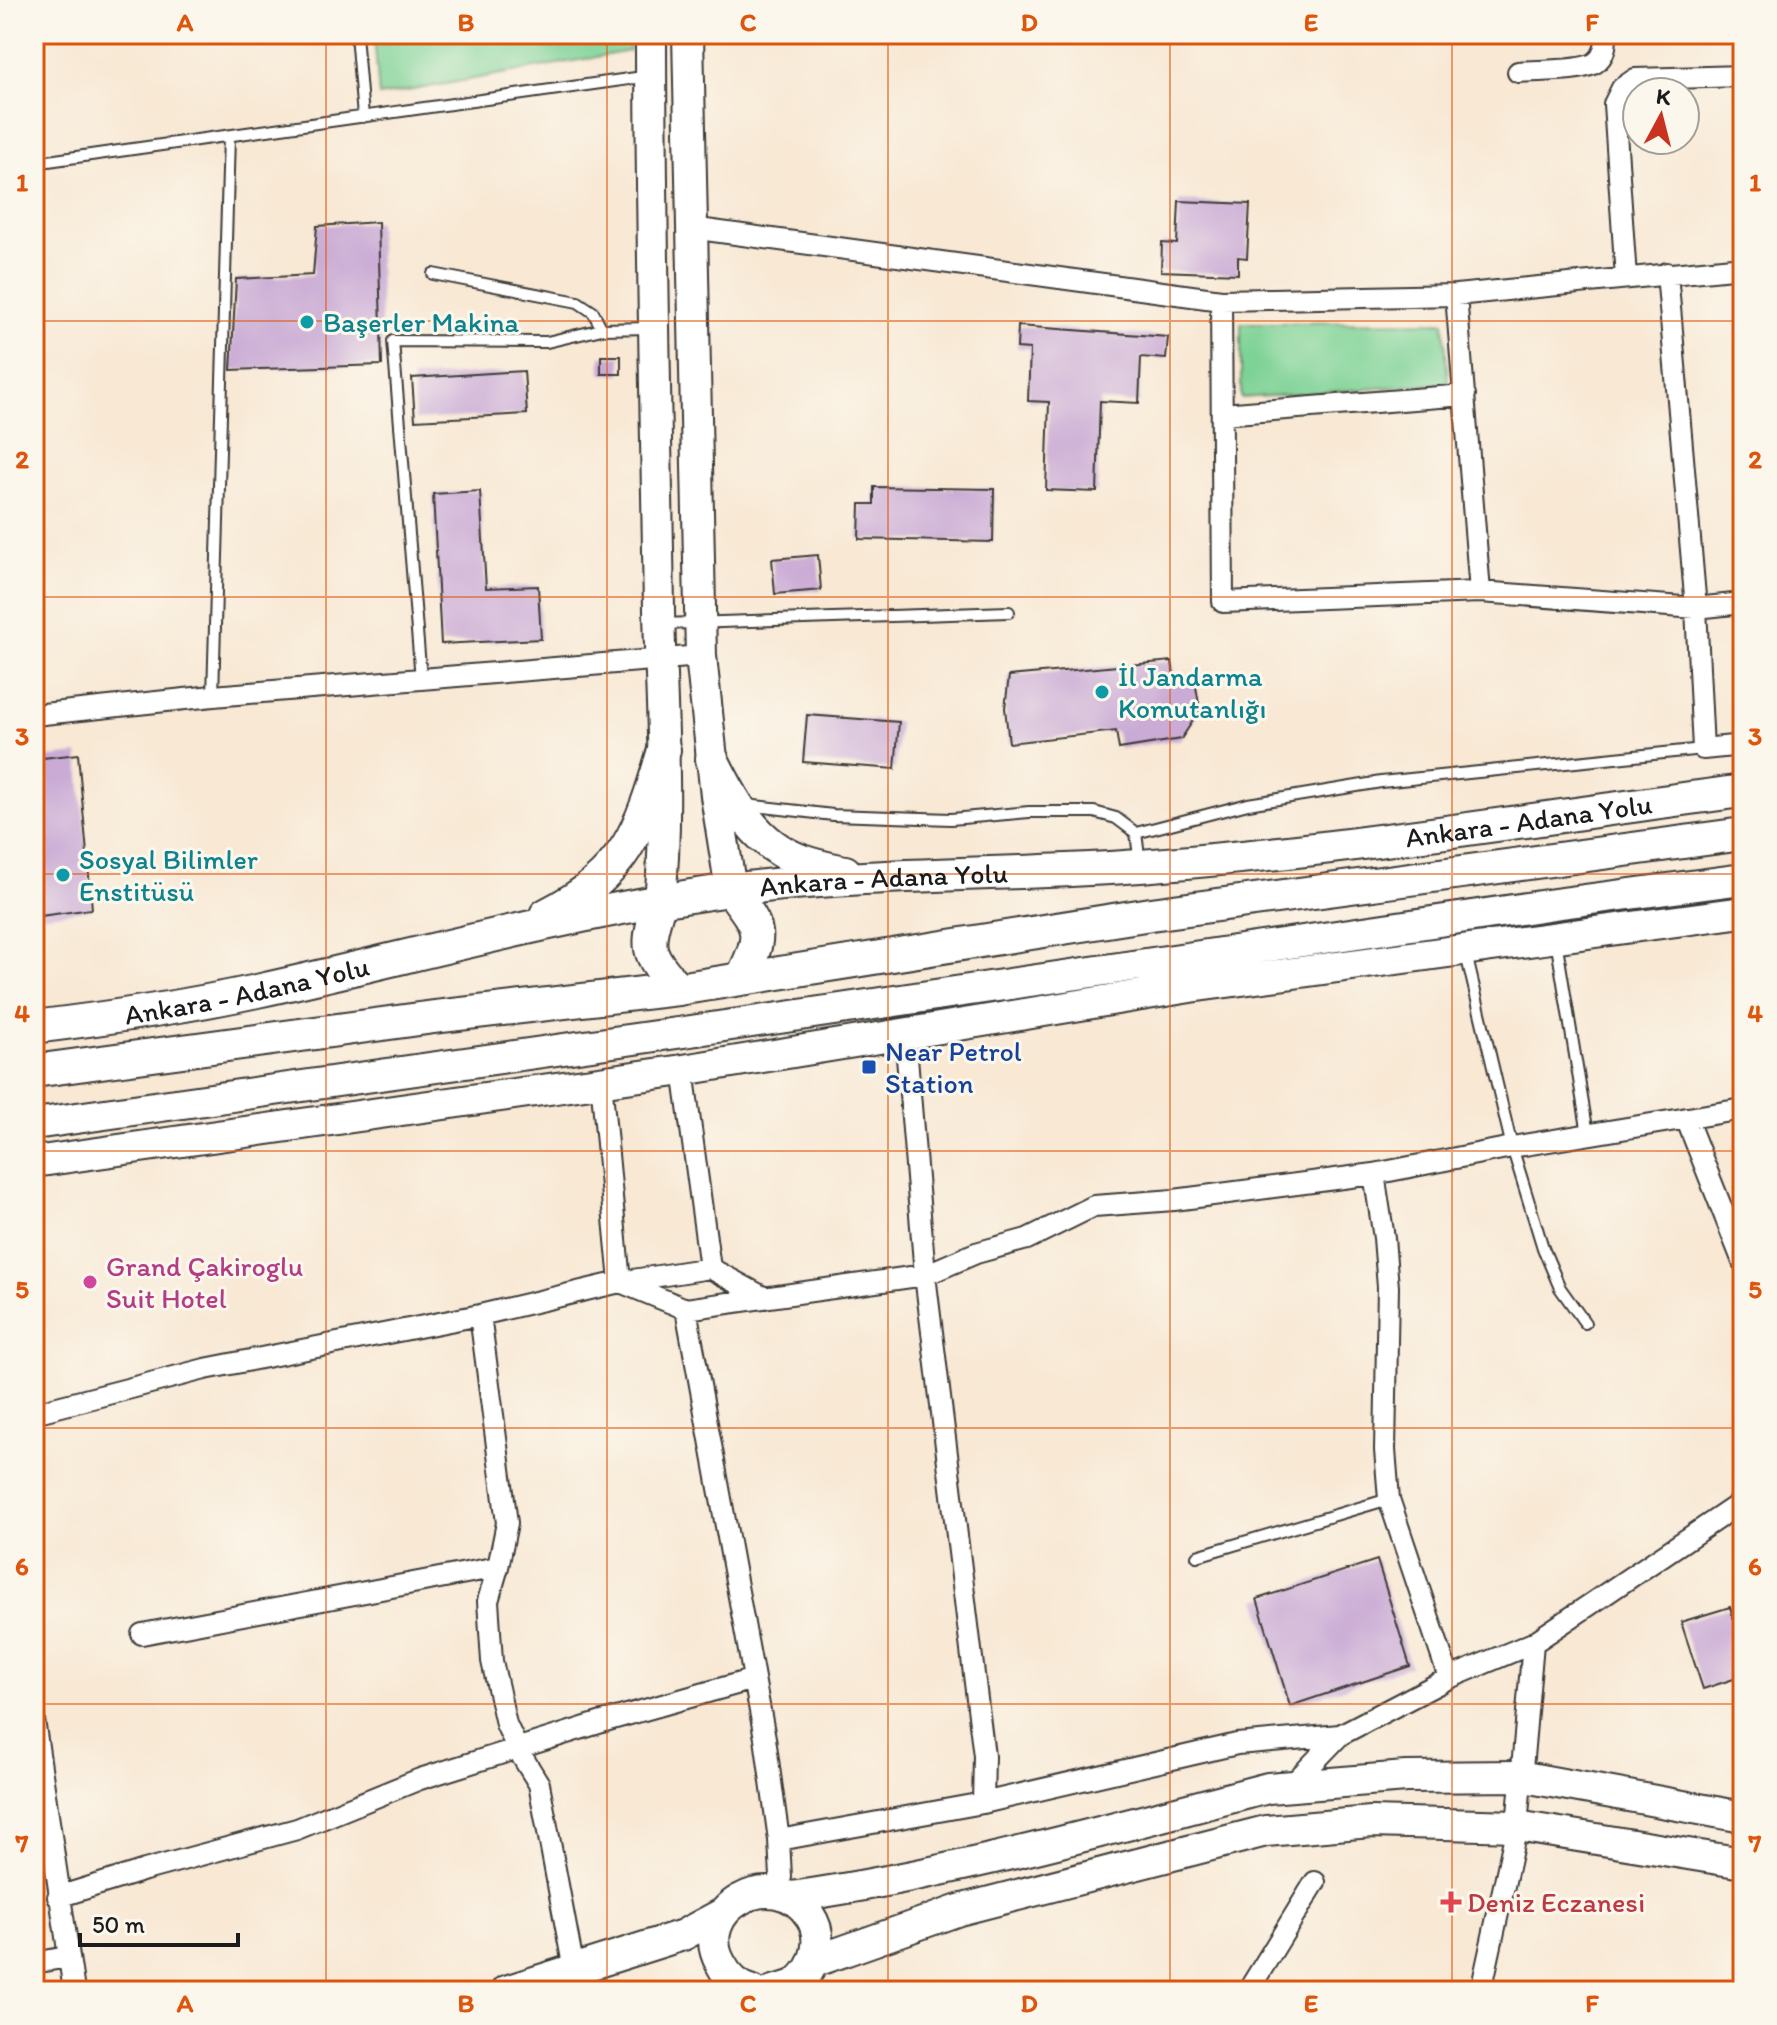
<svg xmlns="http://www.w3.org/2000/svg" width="1777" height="2025" font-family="Itim,sans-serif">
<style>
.green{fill:#7dd295;stroke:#4c7758;stroke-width:2}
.building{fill:#caabd5}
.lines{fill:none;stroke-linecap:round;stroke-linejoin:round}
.service-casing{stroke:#3d3b38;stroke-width:14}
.minor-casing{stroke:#3d3b38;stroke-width:24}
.primary-casing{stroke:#3d3b38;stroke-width:34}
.trunk-casing{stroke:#3d3b38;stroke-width:36}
.service{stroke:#fff;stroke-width:10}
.minor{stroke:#fff;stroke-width:20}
.primary{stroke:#fff;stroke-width:30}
.trunk{stroke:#fff;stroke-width:32}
.grid{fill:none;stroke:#de560d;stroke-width:2;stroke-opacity:0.55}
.culture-dot{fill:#0f9aa8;stroke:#fbf7ec;stroke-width:3}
.transit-dot{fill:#1a4fb4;stroke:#fbf7ec;stroke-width:3}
.hotel-dot{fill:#d1479c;stroke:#fbf7ec;stroke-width:3}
.health-dot{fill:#e0444e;stroke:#fbf7ec;stroke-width:3}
.labels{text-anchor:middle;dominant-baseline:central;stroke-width:6;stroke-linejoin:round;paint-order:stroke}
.culture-label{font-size:28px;fill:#0d838f;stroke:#fbf7ec;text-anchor:start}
.street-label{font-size:28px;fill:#1c1c1c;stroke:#fbf7ec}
.transit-label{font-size:28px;fill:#164399;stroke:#fbf7ec;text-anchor:start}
.hotel-label{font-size:28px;fill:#b23c85;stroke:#fbf7ec;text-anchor:start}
.health-label{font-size:28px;fill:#be3a42;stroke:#fbf7ec;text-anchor:start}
.neatline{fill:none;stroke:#de560d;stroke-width:3}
.grid-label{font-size:26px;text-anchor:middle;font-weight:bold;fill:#de560d}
</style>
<rect width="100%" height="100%" fill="#fbf7ec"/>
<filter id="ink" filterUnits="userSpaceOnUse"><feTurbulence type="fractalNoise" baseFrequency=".0125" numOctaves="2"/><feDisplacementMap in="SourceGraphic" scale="16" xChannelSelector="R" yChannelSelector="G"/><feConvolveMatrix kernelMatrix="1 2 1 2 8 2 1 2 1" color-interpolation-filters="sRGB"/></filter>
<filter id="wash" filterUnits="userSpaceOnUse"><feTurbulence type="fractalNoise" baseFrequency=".006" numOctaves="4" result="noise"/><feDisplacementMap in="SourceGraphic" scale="32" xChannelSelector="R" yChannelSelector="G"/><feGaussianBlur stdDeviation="1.8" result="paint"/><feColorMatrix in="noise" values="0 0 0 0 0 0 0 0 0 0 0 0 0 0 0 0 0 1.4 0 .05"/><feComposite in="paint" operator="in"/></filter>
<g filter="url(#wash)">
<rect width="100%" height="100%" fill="#f8e8d4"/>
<path class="green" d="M374 34H629L630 51 379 96Z
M1444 322 1448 383 1241 398V323Z"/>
<g id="blocks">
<path class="building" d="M1179 201 1250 204 1247 258 1238 257V274L1161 271 1162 243 1177 244Z
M378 222 382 365 231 370 236 279 313 275 317 226Z
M1018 326 1168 337 1166 359 1141 357 1139 403 1100 401 1097 492 1046 490 1049 402 1028 401 1030 349 1017 348Z
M601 356H621V374H601Z
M524 371 527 414 415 420 412 378Z
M874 487 994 489 993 542 859 539 860 504H874Z
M480 491 486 588 538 586 541 639 441 644 433 494Z
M818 555 821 590 775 594 772 559Z
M1172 661 1174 676 1194 675 1200 710 1181 739 1119 749 1116 731 1009 743 1005 708 1009 676Z
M807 715 899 722 895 769 803 762Z
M78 754 92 909 40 916 34 759Z
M1377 1560 1410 1666 1290 1706 1257 1599Z
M1730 1607 1743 1649V1676L1703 1689 1681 1622Z"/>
</g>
</g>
<g filter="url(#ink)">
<use href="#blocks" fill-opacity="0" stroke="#3d3b38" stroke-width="2"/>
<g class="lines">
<g class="service-casing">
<path id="service" d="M356 34 363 117
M34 163 650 76
M433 274 578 302 593 312 602 329
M662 624 1009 612
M421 679 393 341 547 342 602 329 649 328
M213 696 229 136
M746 805 833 815 951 819 1029 812H1094L1116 818 1136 833 1140 864
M1136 833 1248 804 1381 782 1703 749
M1556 940 1588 1134
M1466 954 1512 1147 1543 1248 1560 1288 1585 1323
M1197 1556 1389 1499"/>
</g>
<g class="minor-casing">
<path id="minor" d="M1518 72C1537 70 1580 72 1595 63 1605 56 1606 45 1606 34
M691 228 1221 300 1456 295
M1667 273 1696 608 1703 749 1743 745
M1626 278 1614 104 1622 88 1635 79 1743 76
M1221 300 1223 602 1480 592 1696 608 1743 603
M1222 414 1465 395
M1480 592 1456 295 1743 267
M34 715 213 696 701 656
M905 1033 925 1275 984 1756 983 1803
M683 1070 710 1268
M601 1080 620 1282 686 1309 925 1275 976 1253 1027 1239 1094 1206 1174 1200 1374 1174 1512 1147 1743 1109
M1686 1118 1743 1262
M1374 1174 1384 1238 1388 1287 1385 1450 1389 1499 1449 1678
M686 1309 765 1738 779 1840 781 1877 774 1891
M34 1413 205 1369 480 1315 620 1282 710 1268 765 1298
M1736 1506 1743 1528
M498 1567 488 1601 492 1661 506 1724 518 1750 539 1784 574 1970
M142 1634 498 1567 507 1523 480 1315
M34 1720 74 1991
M1291 1786 1340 1735 1449 1678 1533 1643 1736 1506 1743 1498
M779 1840 983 1803 1237 1744 1340 1735
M58 1897 145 1870 297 1829 420 1779 602 1722 754 1679
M34 1963 67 1957
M1248 1991 1315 1882
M1481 1991 1517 1826 1533 1643"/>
</g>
<g class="primary-casing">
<path id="primary" d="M651 34C651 226 656 418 659 610 661 707 669 804 660 901
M688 34 701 656 716 796 731 890
M34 1124 677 1033 1554 904 1743 879
M34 1162 683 1070 1190 987 1743 912
M791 1897C953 1874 1110 1829 1268 1788L1406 1777 1519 1776 1743 1817
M813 1962 959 1910 1266 1831 1371 1822 1517 1826 1743 1863
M506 1991 683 1935 724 1913
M753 1991C738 1987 728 1978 721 1964 690 1911 773 1861 810 1916 824 1937 817 1967 797 1983 791 1987 780 1989 773 1991"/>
</g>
<g class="trunk-casing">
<g id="trunk">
<path d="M712 759C733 801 754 844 802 861 815 866 831 869 845 872"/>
<path d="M731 890C761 930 764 932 742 978"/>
<path d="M660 901C645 949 645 951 678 989"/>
<path d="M546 915C626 874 640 832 664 750"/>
<path id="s1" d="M34 1027C109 1018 183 1007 257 991 412 957 566 913 724 891 861 872 1002 876 1140 866 1342 851 1542 817 1743 791"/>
<path d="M34 1071 434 1017 678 989 1151 914 1743 834"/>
</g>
</g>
<use href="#service" class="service"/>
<use href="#minor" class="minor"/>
<use href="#primary" class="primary"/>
<use href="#trunk" class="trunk"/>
</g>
</g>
<path class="grid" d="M326 34V1991M607 34V1991M888 34V1991M1170 34V1991M1452 34V1991M34 321H1743M34 597H1743M34 874H1743M34 1151H1743M34 1428H1743M34 1704H1743"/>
<g class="culture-dot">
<circle cx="307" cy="322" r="8"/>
<circle cx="1102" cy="692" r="8"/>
<circle cx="63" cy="875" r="8"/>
</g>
<rect class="transit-dot" x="861" y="1059" width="16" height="16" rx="4"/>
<circle class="hotel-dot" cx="90" cy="1282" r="8"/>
<path class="health-dot" d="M1447 1890h8v8h8v8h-8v8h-8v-8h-8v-8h8z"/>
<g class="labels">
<g class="culture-label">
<text x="323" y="322">Başerler Makina</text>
<text x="1118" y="676">İl Jandarma<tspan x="1118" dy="32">Komutanlığı</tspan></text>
<text x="79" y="859">Sosyal Bilimler<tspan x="79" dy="32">Enstitüsü</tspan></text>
</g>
<g class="street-label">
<text stroke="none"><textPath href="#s1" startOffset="1512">Ankara - Adana Yolu</textPath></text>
<text stroke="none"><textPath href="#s1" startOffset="864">Ankara - Adana Yolu</textPath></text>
<text stroke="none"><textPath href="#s1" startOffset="216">Ankara - Adana Yolu</textPath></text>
</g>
<g class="transit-label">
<text x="885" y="1051">Near Petrol<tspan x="885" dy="32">Station</tspan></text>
</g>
<g class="hotel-label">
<text x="106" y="1266">Grand Çakiroglu<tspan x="106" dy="32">Suit Hotel</tspan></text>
</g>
<g class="health-label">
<text x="1467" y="1902">Deniz Eczanesi</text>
</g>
</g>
<rect width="1777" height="2025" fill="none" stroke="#fbf7ec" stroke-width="88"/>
<g transform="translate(1661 116) rotate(7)"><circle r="38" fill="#fbf7ec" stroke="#a29f99" stroke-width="2"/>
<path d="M0-6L14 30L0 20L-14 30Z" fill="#c8321e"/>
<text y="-12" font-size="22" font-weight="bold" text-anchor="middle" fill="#1c1c1c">K</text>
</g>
<path d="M80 1933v12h158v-12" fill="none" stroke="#1c1c1c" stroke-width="4"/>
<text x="92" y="1933" font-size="24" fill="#1c1c1c" stroke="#fbf7ec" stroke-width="6" paint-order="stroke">50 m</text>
<rect x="44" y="44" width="1689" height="1937" class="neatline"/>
<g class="grid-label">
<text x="185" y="31">A</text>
<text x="466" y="31">B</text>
<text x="748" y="31">C</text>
<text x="1029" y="31">D</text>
<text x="1311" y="31">E</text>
<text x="1592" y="31">F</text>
<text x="22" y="191">1</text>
<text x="1755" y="191">1</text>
<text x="22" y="468">2</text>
<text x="1755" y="468">2</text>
<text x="22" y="745">3</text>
<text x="1755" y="745">3</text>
<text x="22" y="1022">4</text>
<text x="1755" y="1022">4</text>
<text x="22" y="1298">5</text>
<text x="1755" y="1298">5</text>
<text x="22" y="1575">6</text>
<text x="1755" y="1575">6</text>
<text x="22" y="1852">7</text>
<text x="1755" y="1852">7</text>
<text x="185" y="2012">A</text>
<text x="466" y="2012">B</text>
<text x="748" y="2012">C</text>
<text x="1029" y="2012">D</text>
<text x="1311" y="2012">E</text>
<text x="1592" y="2012">F</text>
</g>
</svg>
